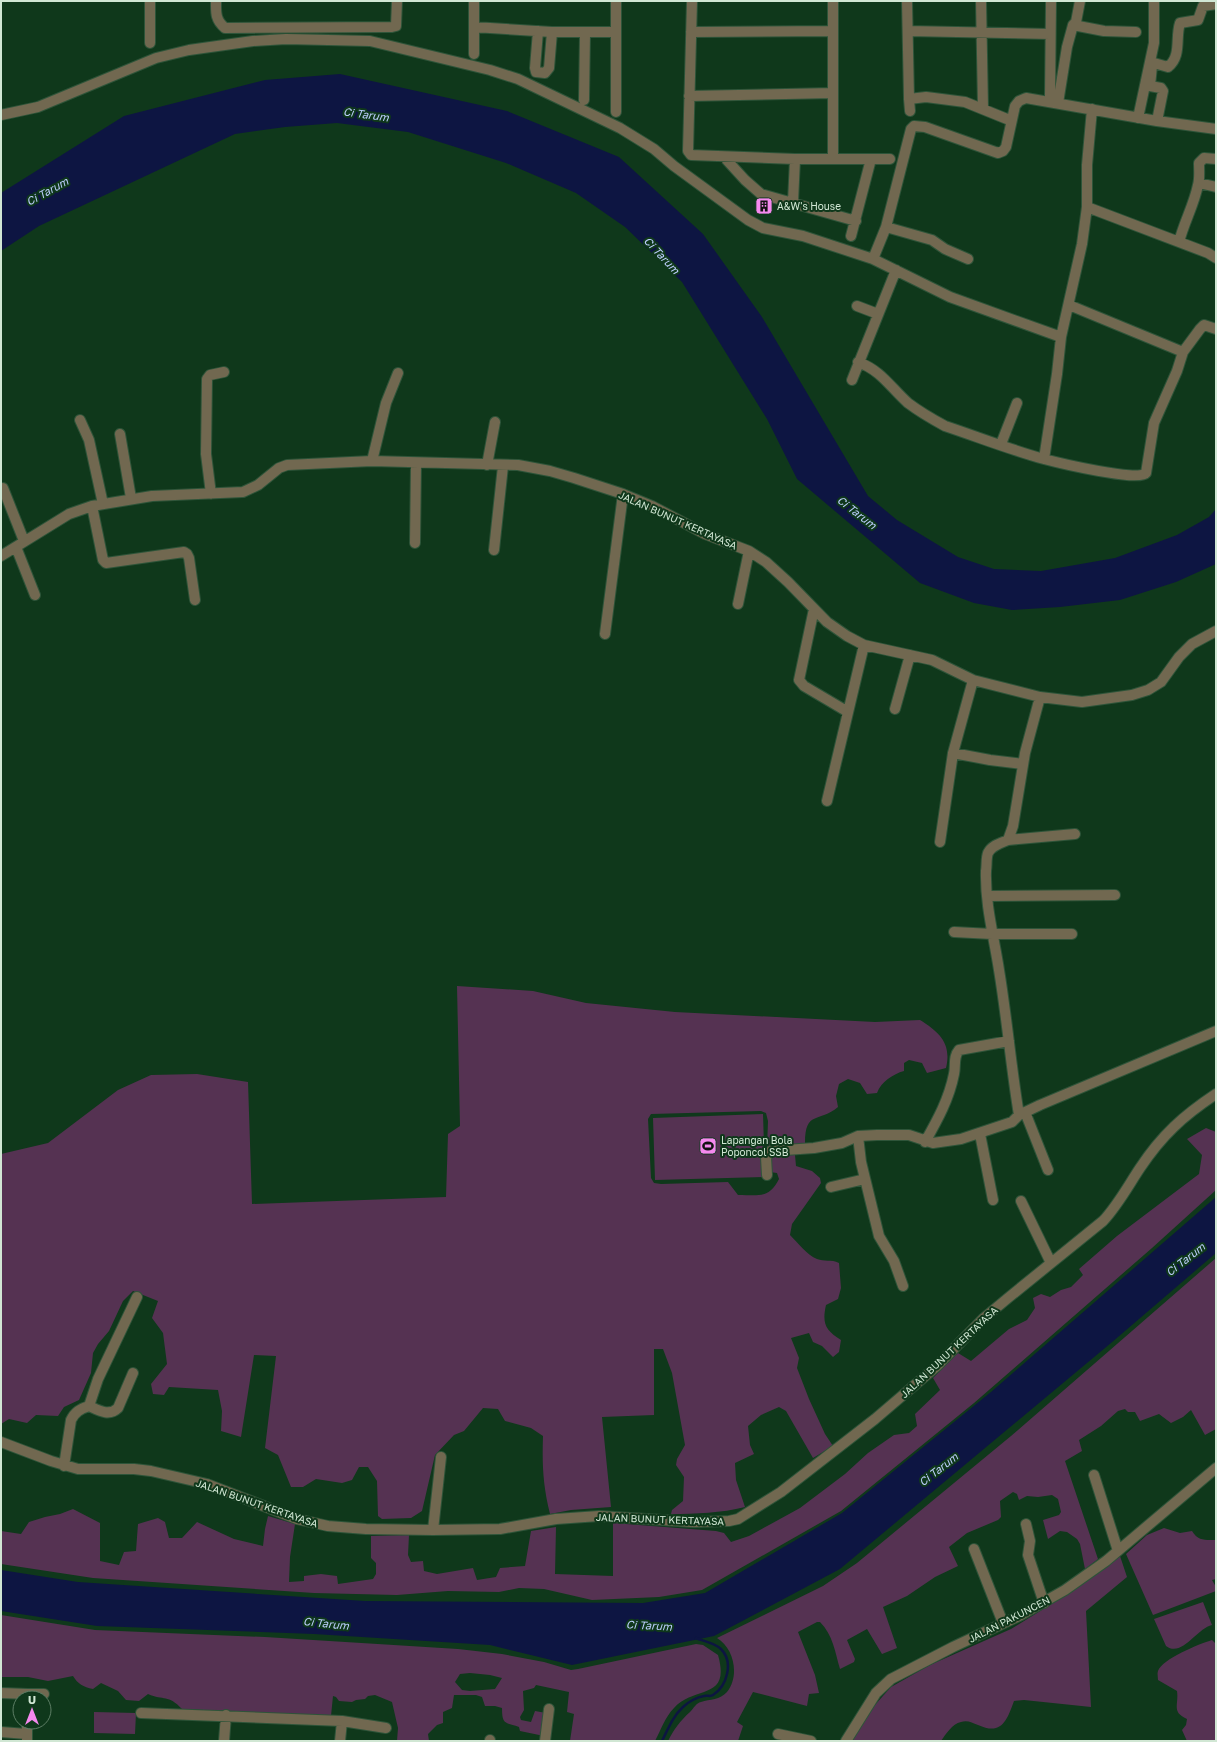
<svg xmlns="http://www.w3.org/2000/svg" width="1217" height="1742" font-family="'Golos Text',sans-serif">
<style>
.green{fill:#553252;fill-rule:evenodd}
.water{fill:#0d1542}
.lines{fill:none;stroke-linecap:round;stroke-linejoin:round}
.stream{stroke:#0d1542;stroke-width:2.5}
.minor-casing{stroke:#2e5439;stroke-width:12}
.minor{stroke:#716850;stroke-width:10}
.labels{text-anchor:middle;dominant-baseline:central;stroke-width:4;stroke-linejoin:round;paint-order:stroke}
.poi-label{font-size:10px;fill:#d1e7d4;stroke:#0f381b;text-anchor:start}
.street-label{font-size:10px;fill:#d1e7d4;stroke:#0f381b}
.water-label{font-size:11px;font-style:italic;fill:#becffe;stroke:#0f381b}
</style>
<rect width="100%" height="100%" fill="#0f381b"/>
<path class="green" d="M457 986 533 991 586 1003 675 1012 875 1022 920 1020C939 1032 952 1043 946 1068L927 1073 922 1063 909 1060 904 1063V1071C893 1074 881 1082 877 1093L867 1094 860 1083 848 1079 839 1084 836 1096 838 1107C819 1123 805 1110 805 1143L767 1148 768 1121 766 1113 761 1111 651 1114 648 1119 651 1178 654 1183 661 1184 728 1182 738 1195C758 1195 769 1199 779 1179L777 1173 770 1172 769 1158C777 1154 786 1155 795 1155L796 1166 812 1171 820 1178 821 1183 792 1224 790 1235C798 1243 807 1255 817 1259 824 1262 831 1259 839 1263L841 1288 838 1299 826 1305C822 1323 825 1330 841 1340L839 1352 833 1357 822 1346 813 1342 809 1333 791 1338 799 1358 797 1368 809 1399 825 1434 833 1446 813 1458 786 1411 779 1407 761 1415 748 1426 750 1445 754 1454 735 1463 736 1480 745 1507C721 1513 696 1514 671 1514L672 1510 683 1501 684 1477 676 1465 677 1459 685 1445 672 1373 663 1349H654V1415L602 1417 611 1507 571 1510 550 1514C543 1486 542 1465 543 1436L531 1428 505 1421 498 1409 483 1408 464 1431 454 1435 435 1455 422 1511 411 1518 382 1519 378 1516 377 1481 368 1467H359L352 1480 342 1483 316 1479 303 1487H291L278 1455 265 1448 276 1356 254 1355 241 1437 221 1431 222 1411 218 1390 169 1387 164 1395 153 1394 151 1384 167 1364 163 1333 152 1318 158 1301 133 1291 123 1301 109 1331 98 1344 93 1353 91 1373 79 1400 64 1407 58 1416 36 1415 27 1423 9 1419 1 1424V1154L48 1143 118 1090 151 1075 197 1074 248 1082 252 1204 446 1197 448 1134 460 1126Z
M763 1114 765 1177 655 1180 653 1118Z
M1206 1128 1216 1132V1190L1152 1248 974 1403 841 1511 702 1590 659 1597 592 1600 544 1589 519 1588 499 1592 448 1591 397 1595 314 1593 93 1578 1 1564V1531L21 1534 29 1522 45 1517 60 1514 73 1509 100 1523V1561L119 1565 124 1552 136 1551 138 1524 158 1518 165 1522 169 1538H182L197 1522 234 1539 263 1546 265 1529 268 1516 295 1524 290 1557 289 1582 304 1581V1576L321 1574 337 1576 338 1584 373 1579 376 1574V1563L371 1558V1536L409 1535 408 1555 411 1562 423 1561 424 1571 437 1574 473 1568 477 1580 496 1577 500 1568 525 1566 531 1531 556 1527 555 1574 613 1576V1523L716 1531 724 1533 731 1542 749 1536 800 1508 845 1474 868 1453 894 1435 909 1433 917 1426 915 1414 940 1390 933 1378 958 1353 971 1361 1009 1329 1027 1320 1035 1308 1033 1298 1041 1294 1050 1297 1061 1290 1071 1287 1083 1275 1079 1269 1117 1236 1199 1174 1202 1155 1187 1139Z
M1216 1258V1429L1205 1435 1191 1410 1183 1417 1171 1423 1159 1414 1140 1421 1135 1412H1128L1125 1409 1118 1411 1101 1426 1079 1440 1082 1451 1065 1461 1098 1559 1085 1569 1080 1544 1077 1539 1067 1532 1060 1531 1048 1539 1043 1520 1059 1515 1061 1512 1058 1499 1052 1495 1038 1497 1027 1496 1019 1500 1017 1494 1013 1492 1000 1501 1001 1517 998 1520 967 1533 949 1547 958 1566 935 1577 907 1596 883 1607 897 1648 882 1654 867 1629 847 1640 855 1659 854 1662 840 1669C835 1652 833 1635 820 1622H817L798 1632 815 1675 819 1693 809 1694 807 1706 753 1692 737 1722 743 1726 738 1741H668C674 1729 680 1721 690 1712 694 1708 696 1703 701 1702 710 1699 720 1700 727 1692 740 1676 734 1648 717 1638L823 1586 857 1563 1011 1436Z
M1164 1528 1180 1533 1192 1531C1198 1541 1205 1540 1215 1540L1216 1579 1212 1580 1216 1587V1591L1153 1615 1126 1554 1147 1535Z
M1120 1556 1127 1577 1086 1611 1091 1707 1024 1700 1014 1701C1007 1720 1002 1736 978 1725 972 1723 968 1720 961 1722 952 1724 946 1734 941 1741H852L874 1706 891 1687 930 1665 1011 1629 1071 1592Z
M1203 1602 1212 1625C1197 1628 1182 1658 1166 1646L1154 1619Z
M1 1615 95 1630 265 1637 458 1649 502 1654 544 1662 571 1670 578 1669 696 1644 703 1645 718 1655C731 1701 695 1685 674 1708 665 1717 661 1730 655 1741H570L574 1714 567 1712 569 1692 536 1685 534 1688 523 1691 524 1710 520 1717 521 1720 531 1722 535 1711 546 1713 544 1736 520 1731 519 1727C505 1722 502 1725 502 1708L495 1706H485L482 1697 476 1695H454L452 1708 443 1712V1723L437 1725 428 1734 429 1741H397L398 1728 392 1702 375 1695 368 1696 365 1699 356 1700 352 1702 339 1701 336 1697 333 1696 331 1716 182 1709C168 1694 164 1701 148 1694L139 1701 126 1700 118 1691 101 1683 93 1689C83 1687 78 1684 73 1676L48 1681 28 1677H1ZM470 1673 490 1675 502 1678 495 1689 470 1691 462 1690 455 1682 460 1674Z
M1212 1640 1216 1644V1741H1187L1182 1730 1186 1725 1187 1719C1171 1712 1179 1705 1177 1691L1158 1680C1158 1677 1157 1674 1158 1671 1162 1659 1199 1644 1212 1640Z
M94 1712 136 1713 135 1734 94 1733Z"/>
<path class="water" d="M340 74 507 111 619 157 703 234 762 317 868 496 897 520 958 557 994 569 1041 571 1115 558 1177 535 1209 517 1216 509V564L1176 582 1120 600 1060 607 1012 610 974 603 920 583 797 479 767 419 682 282 625 227 576 193 506 163 408 132 337 123 285 127 235 134 39 226 1 251V193L124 116 265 80Z
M1216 1197V1253L1111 1343 840 1569 714 1636 572 1665 490 1645 314 1634 97 1626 1 1611V1570L78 1582 365 1601 643 1603 705 1593 842 1513 991 1392Z"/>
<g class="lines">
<path class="stream" d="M662 1741C668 1729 673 1716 683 1707 688 1702 697 1697 704 1696 708 1695 710 1697 713 1695 727 1686 734 1662 721 1649 715 1643 703 1641 696 1638"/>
<g class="minor-casing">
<path id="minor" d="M150 1V43
M216 1C216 12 215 20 225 28L392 27 396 26 397 1
M692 1 688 151 691 155 795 159H890
M833 1V159
M907 1 909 99 926 97 965 102 1007 119
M981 1 983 108
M1073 25 1104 31 1136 32
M474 27 552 32H616
M538 31 535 68 536 72 545 73 549 68 552 32
M908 31 1050 34
M691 32 833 31
M474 54V1
M689 96 833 93
M1050 96 1051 1
M909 99 910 111
M584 100 585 33
M1058 103 1067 47 1073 25 1076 22 1080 1
M616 112V1
M1 115 38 107 156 58 189 50 253 41 286 39 370 41 490 70 518 79 620 128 654 149 674 166 748 220 763 228 803 236 873 259 886 227 911 129 914 126 925 127 998 153 1003 151 1006 147 1015 106 1019 101 1026 98 1157 121 1216 129
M1138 118 1154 43V1
M1157 121 1163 91 1161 88 1150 86 1152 66 1154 63 1168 67C1182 56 1175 38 1180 23L1198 20 1203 6 1216 4
M724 157 745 180 761 194 856 221
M1199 183 1216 187
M793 202 795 159
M1087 207 1208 253 1216 258
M886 227 932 240 945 249 968 259
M851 236 871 159
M1179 242C1184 222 1194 205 1198 185 1200 178 1199 170 1199 163L1204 158 1216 159
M873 259 950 297 1061 337
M1069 305 1183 352
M857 306 878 314
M858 362C882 371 890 387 908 403 920 412 932 419 945 426 978 437 1011 450 1044 459 1059 463 1139 482 1146 473L1154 423 1177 371 1183 352 1200 329 1204 325 1216 329
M852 380 896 270
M80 420 89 440 103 504
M120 434 131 498
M1001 444 1017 403
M1044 459 1057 374 1061 337 1082 244 1087 207V165L1092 109
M372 461 386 403 398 373
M487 465 495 422
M3 488 24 541
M211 494 206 454 207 379 210 375 224 372
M92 506 103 560 106 563 184 552 187 554 189 558 195 600
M415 543 416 464
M16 547 35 595
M494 550 503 466
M1 556 69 514 92 506 152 496 243 492 258 485 279 468 287 465 372 461 518 465 550 471 574 478 623 494 652 506 705 534 749 551 766 562 788 582 827 622 847 636 864 645 932 660 973 680 1040 697 1082 702 1132 695 1148 690 1161 682 1179 657 1192 644 1216 631
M738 604 749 551
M814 609 799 680 804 686 848 712
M605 634 623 494
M895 709 910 655
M953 753 990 760 1023 764
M827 801 864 645
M1008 840 1075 834
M940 842 953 753 973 680
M987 896 1115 895
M954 932 992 934H1072
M1025 1112 1048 1170
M1019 1115C1011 1067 1007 1018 999 970 994 937 985 905 986 871 987 865 986 858 988 853 992 845 1001 843 1008 840L1013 826 1025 753 1040 697
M980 1134 993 1200
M858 1136 861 1162 879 1236 894 1261 903 1286
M925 1142C938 1119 949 1099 954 1074 956 1065 953 1057 959 1050L1009 1041
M767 1175 766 1157 771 1151 814 1148 842 1143 858 1136 877 1135H909L933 1143 961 1139 1012 1122 1019 1115 1040 1105 1216 1031
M831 1187 865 1179
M1021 1201 1051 1263
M89 1406 98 1379 137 1297
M1 1442 51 1461 78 1469H134L151 1471 207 1484 297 1519 328 1526 366 1529 433 1530 500 1529 556 1519 599 1516 694 1522 729 1521 738 1519 781 1492 875 1419 937 1366 984 1318 1008 1298 1103 1221C1118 1205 1128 1186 1140 1168 1162 1135 1183 1116 1216 1094
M64 1466 71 1420C75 1412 80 1409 89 1406 98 1410 109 1417 118 1408L133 1373
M1094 1475 1118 1551
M1026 1524 1030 1541 1028 1555 1044 1603
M433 1530 441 1457
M974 1549 1003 1623
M1 1693 28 1694V1698
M28 1694H44
M141 1713 342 1721 386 1728
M1 1732 27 1734
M778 1734 811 1741
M27 1741V1722
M224 1741 226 1715
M340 1741 342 1721
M490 1741V1740
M545 1741 549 1709
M846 1741 876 1693 891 1679 953 1647 1021 1615 1065 1590 1106 1561 1216 1468"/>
</g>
<use href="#minor" class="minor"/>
</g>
<defs>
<g id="building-square" transform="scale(0.9)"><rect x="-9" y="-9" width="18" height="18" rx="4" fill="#f589ee" stroke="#0f381b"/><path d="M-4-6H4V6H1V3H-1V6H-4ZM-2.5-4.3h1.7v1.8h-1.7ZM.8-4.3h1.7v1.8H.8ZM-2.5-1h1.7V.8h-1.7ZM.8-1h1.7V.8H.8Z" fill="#111"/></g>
<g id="stadium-square" transform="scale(0.9)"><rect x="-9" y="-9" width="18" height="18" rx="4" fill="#f589ee" stroke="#0f381b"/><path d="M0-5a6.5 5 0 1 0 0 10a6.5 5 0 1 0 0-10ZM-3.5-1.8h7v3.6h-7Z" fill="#111"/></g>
</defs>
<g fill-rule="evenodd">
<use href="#building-square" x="764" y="206"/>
<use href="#stadium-square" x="708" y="1146"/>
</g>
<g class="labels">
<g class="poi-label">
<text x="777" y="206">A&amp;W's House</text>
<text x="721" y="1140">Lapangan Bola<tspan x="721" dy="12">Poponcol SSB</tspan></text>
</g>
<g class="street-label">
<text transform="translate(678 520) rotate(24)">JALAN BUNUT KERTAYASA</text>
<text transform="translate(949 1352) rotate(-43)">JALAN BUNUT KERTAYASA</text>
<text transform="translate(257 1503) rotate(19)">JALAN BUNUT KERTAYASA</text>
<text transform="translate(660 1519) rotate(2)">JALAN BUNUT KERTAYASA</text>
<text transform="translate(1009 1619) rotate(-27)">JALAN PAKUNCEN</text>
</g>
<g class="water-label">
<text transform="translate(366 114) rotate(8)">Ci Tarum</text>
<text transform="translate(47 191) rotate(-29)">Ci Tarum</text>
<text transform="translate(662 255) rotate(47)">Ci Tarum</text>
<text transform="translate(857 512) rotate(38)">Ci Tarum</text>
<text transform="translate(1185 1259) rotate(-38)">Ci Tarum</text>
<text transform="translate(938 1469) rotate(-38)">Ci Tarum</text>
<text transform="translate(326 1623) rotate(6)">Ci Tarum</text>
<text transform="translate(649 1625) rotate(3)">Ci Tarum</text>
</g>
</g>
<rect width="1217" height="1742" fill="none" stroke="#d1e7d4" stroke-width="4"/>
<g transform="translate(32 1710)"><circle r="19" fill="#0f381b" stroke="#5d7e65"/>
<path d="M0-3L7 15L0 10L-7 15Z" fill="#f589ee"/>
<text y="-6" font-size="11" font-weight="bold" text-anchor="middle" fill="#d1e7d4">U</text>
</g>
</svg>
